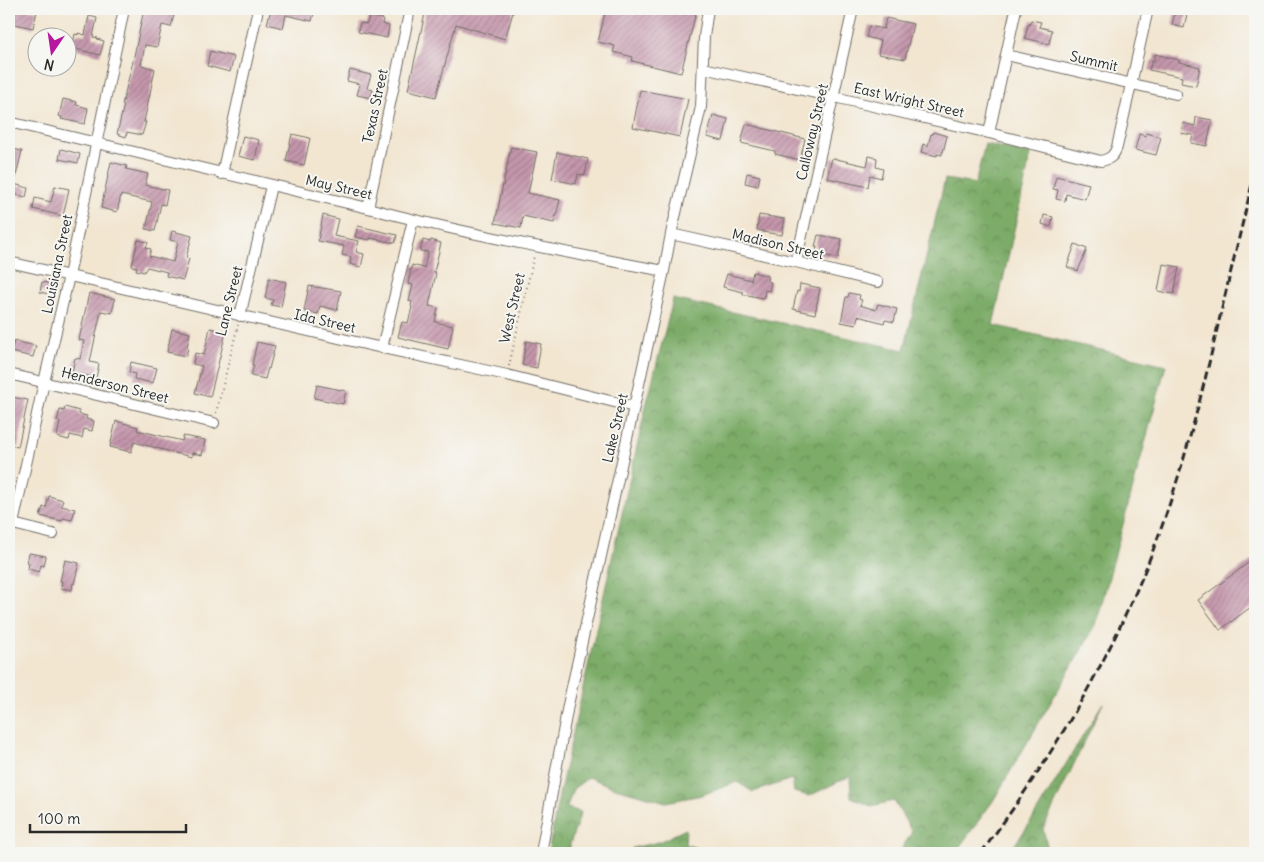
<svg xmlns="http://www.w3.org/2000/svg" width="1264" height="862" font-family="Delius,sans-serif">
<style>
.forest{fill:url(#forest-crowns);stroke:#546c49}
.building{fill:url(#building-hatch)}
.lines{fill:none;stroke-linecap:round;stroke-linejoin:round}
.minor-casing{stroke:#716c65;stroke-width:12}
.path{stroke:#716c65;stroke-width:2;stroke-dasharray:1 4;stroke-linecap:butt}
.minor{stroke:#fff;stroke-width:10}
.rail{stroke:#2b2b2b;stroke-width:3;stroke-dasharray:8 4;stroke-linecap:butt}
.labels{text-anchor:middle;dominant-baseline:central;stroke-width:4;stroke-linejoin:round;paint-order:stroke}
.street-label{font-size:14px;fill:#2b2b2b;stroke:#f6f6f2}
</style>
<defs>
<pattern id="forest-crowns" width="20" height="18" patternUnits="userSpaceOnUse" patternTransform="scale(1.25)"><rect width="20" height="18" fill="#7cac67"/><path d="M2 6a3 3 0 1 1 6 0M12 15a3 3 0 1 1 6 0" fill="none" stroke="#668c55"/></pattern>
<pattern id="building-hatch" width="6" height="6" patternUnits="userSpaceOnUse" patternTransform="scale(1.25)"><rect width="6" height="6" fill="#c596ac"/><path d="M-1 1l2-2M0 6l6-6M5 7l2-2" fill="none" stroke="#a07b8c"/></pattern>
</defs>
<rect width="100%" height="100%" fill="#f6f6f2"/>
<filter id="ink" filterUnits="userSpaceOnUse"><feTurbulence type="fractalNoise" baseFrequency=".02" numOctaves="2"/><feDisplacementMap in="SourceGraphic" scale="10" xChannelSelector="R" yChannelSelector="G"/><feConvolveMatrix kernelMatrix="1 2 1 2 8 2 1 2 1" color-interpolation-filters="sRGB"/></filter>
<filter id="wash" filterUnits="userSpaceOnUse"><feTurbulence type="fractalNoise" baseFrequency=".0096" numOctaves="4" result="noise"/><feDisplacementMap in="SourceGraphic" scale="20" xChannelSelector="R" yChannelSelector="G"/><feGaussianBlur stdDeviation="1.12" result="paint"/><feColorMatrix in="noise" values="0 0 0 0 0 0 0 0 0 0 0 0 0 0 0 0 0 1.4 0 .05"/><feComposite in="paint" operator="in"/></filter>
<g filter="url(#wash)">
<rect width="100%" height="100%" fill="#f2e6d1"/>
<path class="forest" d="M985 144 1031 154 993 325 1166 365 1096 625 993 801 955 853H899L912 832 894 801 871 806 851 797 850 776 809 796 794 792 792 779 753 792 737 782 702 795 666 802 612 787 589 777 573 789 567 808 581 812 570 844V853H548L560 791 646 406 673 299 904 350 945 179 975 184Z
M1103 703 1043 829 1049 853H1009L1030 823Z
M686 829 685 844 703 850 702 853H642L632 848 659 842Z"/>
<g id="blocks">
<path class="building" d="M13 9H28L37 11 33 28 10 23Z
M144 9H165L175 11 171 27 162 25 157 47 145 45 141 65 155 69 144 122H146L142 135 127 132 126 137 117 134 124 105H122L133 61Z
M271 9H315L312 21 286 15 283 28 267 24Z
M426 9H514L505 39 456 24 436 97 408 90Z
M606 9H683L696 12 681 73 632 61 633 57 613 52 615 46 598 42Z
M1175 12 1187 14 1184 28 1172 25Z
M89 16 97 18 93 37 98 38 97 39 104 41 100 55 72 48 75 34 78 35V33L85 35Z
M369 16 383 19 382 24 389 26 387 38 358 32 360 23 367 24Z
M886 18 913 24 905 59 878 54 881 41 866 37 869 26 884 29Z
M1031 20 1041 22 1039 27 1052 30 1049 44 1025 38 1028 25H1029Z
M210 51 234 57 230 72 207 66Z
M1155 54 1179 60V62L1200 67 1196 86 1181 83 1182 77 1149 70 1152 60 1154 61Z
M350 70 371 75 367 88 373 90 371 98 357 95 360 84 347 81Z
M640 90 688 99 680 137 633 127Z
M63 99 77 102 76 105 88 108 85 124 61 119 62 117 59 116Z
M713 115 728 119 723 141 707 137Z
M1196 117 1212 120 1207 146 1191 143 1193 135 1181 133 1183 123 1195 126Z
M746 124 805 139 800 160 775 154V151L741 143Z
M933 132 947 136 943 152H942V155L937 154V156L921 152 923 144 928 146 931 134 932 135Z
M1146 133 1161 137 1156 155 1135 150 1139 134 1146 136Z
M292 134 310 138 304 165 286 161Z
M243 136 259 140 255 160 238 156Z
M511 147 537 152 528 193 560 200 554 223 523 216 521 228 495 223Z
M9 148 22 151 14 184 28 188 26 197 9 193Z
M61 149 80 154 78 163 59 159Z
M557 152 588 159 585 175 578 174 576 184 552 179Z
M869 156 877 158 876 167 883 169 881 178 870 175 868 187 827 178 832 158 867 166Z
M111 162 127 166 126 169 148 174 145 185 168 190 165 205 161 204 155 231 146 229 152 202 121 195 117 212 101 208Z
M747 173 760 176 758 186 745 183Z
M1056 176 1089 184 1085 199 1066 194 1065 201 1056 199 1058 190 1053 189Z
M55 186 69 189 63 216 33 209 35 198 51 202Z
M323 215 338 219 334 236 359 241 356 252 364 254 361 267 350 264 351 257 342 255 344 246 318 241Z
M759 215 785 219 782 235 763 232V231L757 230Z
M1044 215 1053 217 1051 227 1042 224Z
M358 226 397 235 395 243 370 238V240L355 237Z
M172 231 192 236 186 258 189 259 183 280 166 276 167 272 147 267 144 272 136 270 137 267 132 266 138 240 148 242 146 248 151 249 149 256 173 262 178 242 170 240Z
M818 235 842 239 838 258 816 254 817 247H815Z
M423 240 430 242 431 240 441 243 434 272 436 273 429 306 438 308 435 322 453 326 448 349 398 337 402 322 408 323 412 307 411 306 412 302 409 301 413 285 408 284 412 265 424 268 428 252 420 251Z
M1075 244 1087 249 1078 271 1067 267Z
M1163 264 1179 267 1174 294 1158 291Z
M753 272 768 276 767 281 771 282 769 291 765 290 764 297 762 298 743 294V292L723 287 727 274 751 280Z
M269 278 286 282 281 307 271 305 273 300 265 298Z
M42 282 56 285 53 295 40 292Z
M800 284 820 288 815 314 793 309 797 291 799 292Z
M309 286 341 291 337 310 320 306 318 314 304 311Z
M89 293 115 299 112 313 101 311 90 362 99 364 96 378 72 372 75 358 80 359 84 341 79 340Z
M849 293 860 295 859 299 862 300 860 305 876 310 878 304 897 309 894 322 885 320 884 323 858 316 856 325 841 322 846 297H848Z
M210 328 226 332 210 397 195 393 202 366 193 364 195 353 204 355Z
M172 329 190 333 187 347 188 348 186 356 167 352Z
M14 341 36 346 33 357 11 352Z
M526 341 541 344 537 368 522 365Z
M257 342 275 346 269 369 268 368 265 379 251 376 254 365H252Z
M131 362 157 368 153 383 134 379 135 374 129 372Z
M317 385 346 391 343 404 314 398Z
M12 397 28 400 18 447 9 445V410Z
M65 407 79 411V414L87 416 86 419 94 421 92 431 84 429 82 438 70 435 69 440 57 437 60 422 57 421 60 410 64 411Z
M116 421 138 427 137 430 182 441 183 436 205 440 202 455 192 453V457L179 454 134 442 131 452 110 447Z
M49 496 63 500 61 506 75 509 72 520 63 518 62 521 40 516 43 507 46 508Z
M29 553 46 556 44 566 41 565 39 572 28 569 29 563 27 562Z
M1255 558V604L1220 630 1198 600Z
M65 560 79 563 74 584 73 583 72 590 61 588 62 581H60Z"/>
</g>
</g>
<g filter="url(#ink)">
<use href="#blocks" fill-opacity="0" stroke="#716c65" stroke-width="1"/>
<g class="lines">
<g class="minor-casing">
<path id="minor" d="M1006 55 1176 94
M703 68 834 97 989 133 1101 161C1110 159 1114 156 1117 147L1148 9
M9 122 368 208C465 234 565 252 664 271
M989 133 1016 9
M222 174 258 9
M368 208 410 9
M671 234 796 262 878 282
M9 262 382 348 507 375 634 407
M796 262 853 9
M240 316 271 186
M382 348 413 220
M9 374 214 423
M9 523 53 534
M13 524 44 382 69 276 124 9
M541 853 568 705 634 407 664 271 671 234 701 107 704 37 708 9"/>
</g>
<path class="path" d="M509 366 534 256
M216 413 238 325"/>
<use href="#minor" class="minor"/>
<path class="rail" d="M981 853C1043 770 1097 682 1138 587 1177 497 1200 403 1222 308 1233 262 1244 217 1255 172"/>
</g>
</g>
<g class="labels">
<g class="street-label">
<text transform="translate(1094 61) rotate(13)">Summit</text>
<text transform="translate(909 100) rotate(13)">East Wright Street</text>
<text transform="translate(375 106) rotate(-78)">Texas Street</text>
<text transform="translate(812 132) rotate(-77)">Calloway Street</text>
<text transform="translate(339 187) rotate(13)">May Street</text>
<text transform="translate(778 244) rotate(13)">Madison Street</text>
<text transform="translate(57 264) rotate(-78)">Louisiana Street</text>
<text transform="translate(229 301) rotate(-76)">Lane Street</text>
<text transform="translate(512 308) rotate(-77)">West Street</text>
<text transform="translate(325 321) rotate(13)">Ida Street</text>
<text transform="translate(115 385) rotate(14)">Henderson Street</text>
<text transform="translate(615 428) rotate(-77)">Lake Street</text>
</g>
</g>
<rect width="1264" height="862" fill="none" stroke="#f6f6f2" stroke-width="30"/>
<g transform="translate(52 52) rotate(193)"><circle r="24" fill="#f6f6f2" stroke="#a5a5a2"/>
<path d="M0-4L9 19L0 12L-9 19Z" fill="#b5179e"/>
<text y="-8" font-size="14" font-weight="bold" text-anchor="middle" fill="#2b2b2b">N</text>
</g>
<path d="M30 824v8h156v-8" fill="none" stroke="#2b2b2b" stroke-width="2.5"/>
<text x="38" y="824" font-size="15" fill="#2b2b2b" stroke="#f6f6f2" stroke-width="4" paint-order="stroke">100 m</text>
</svg>
